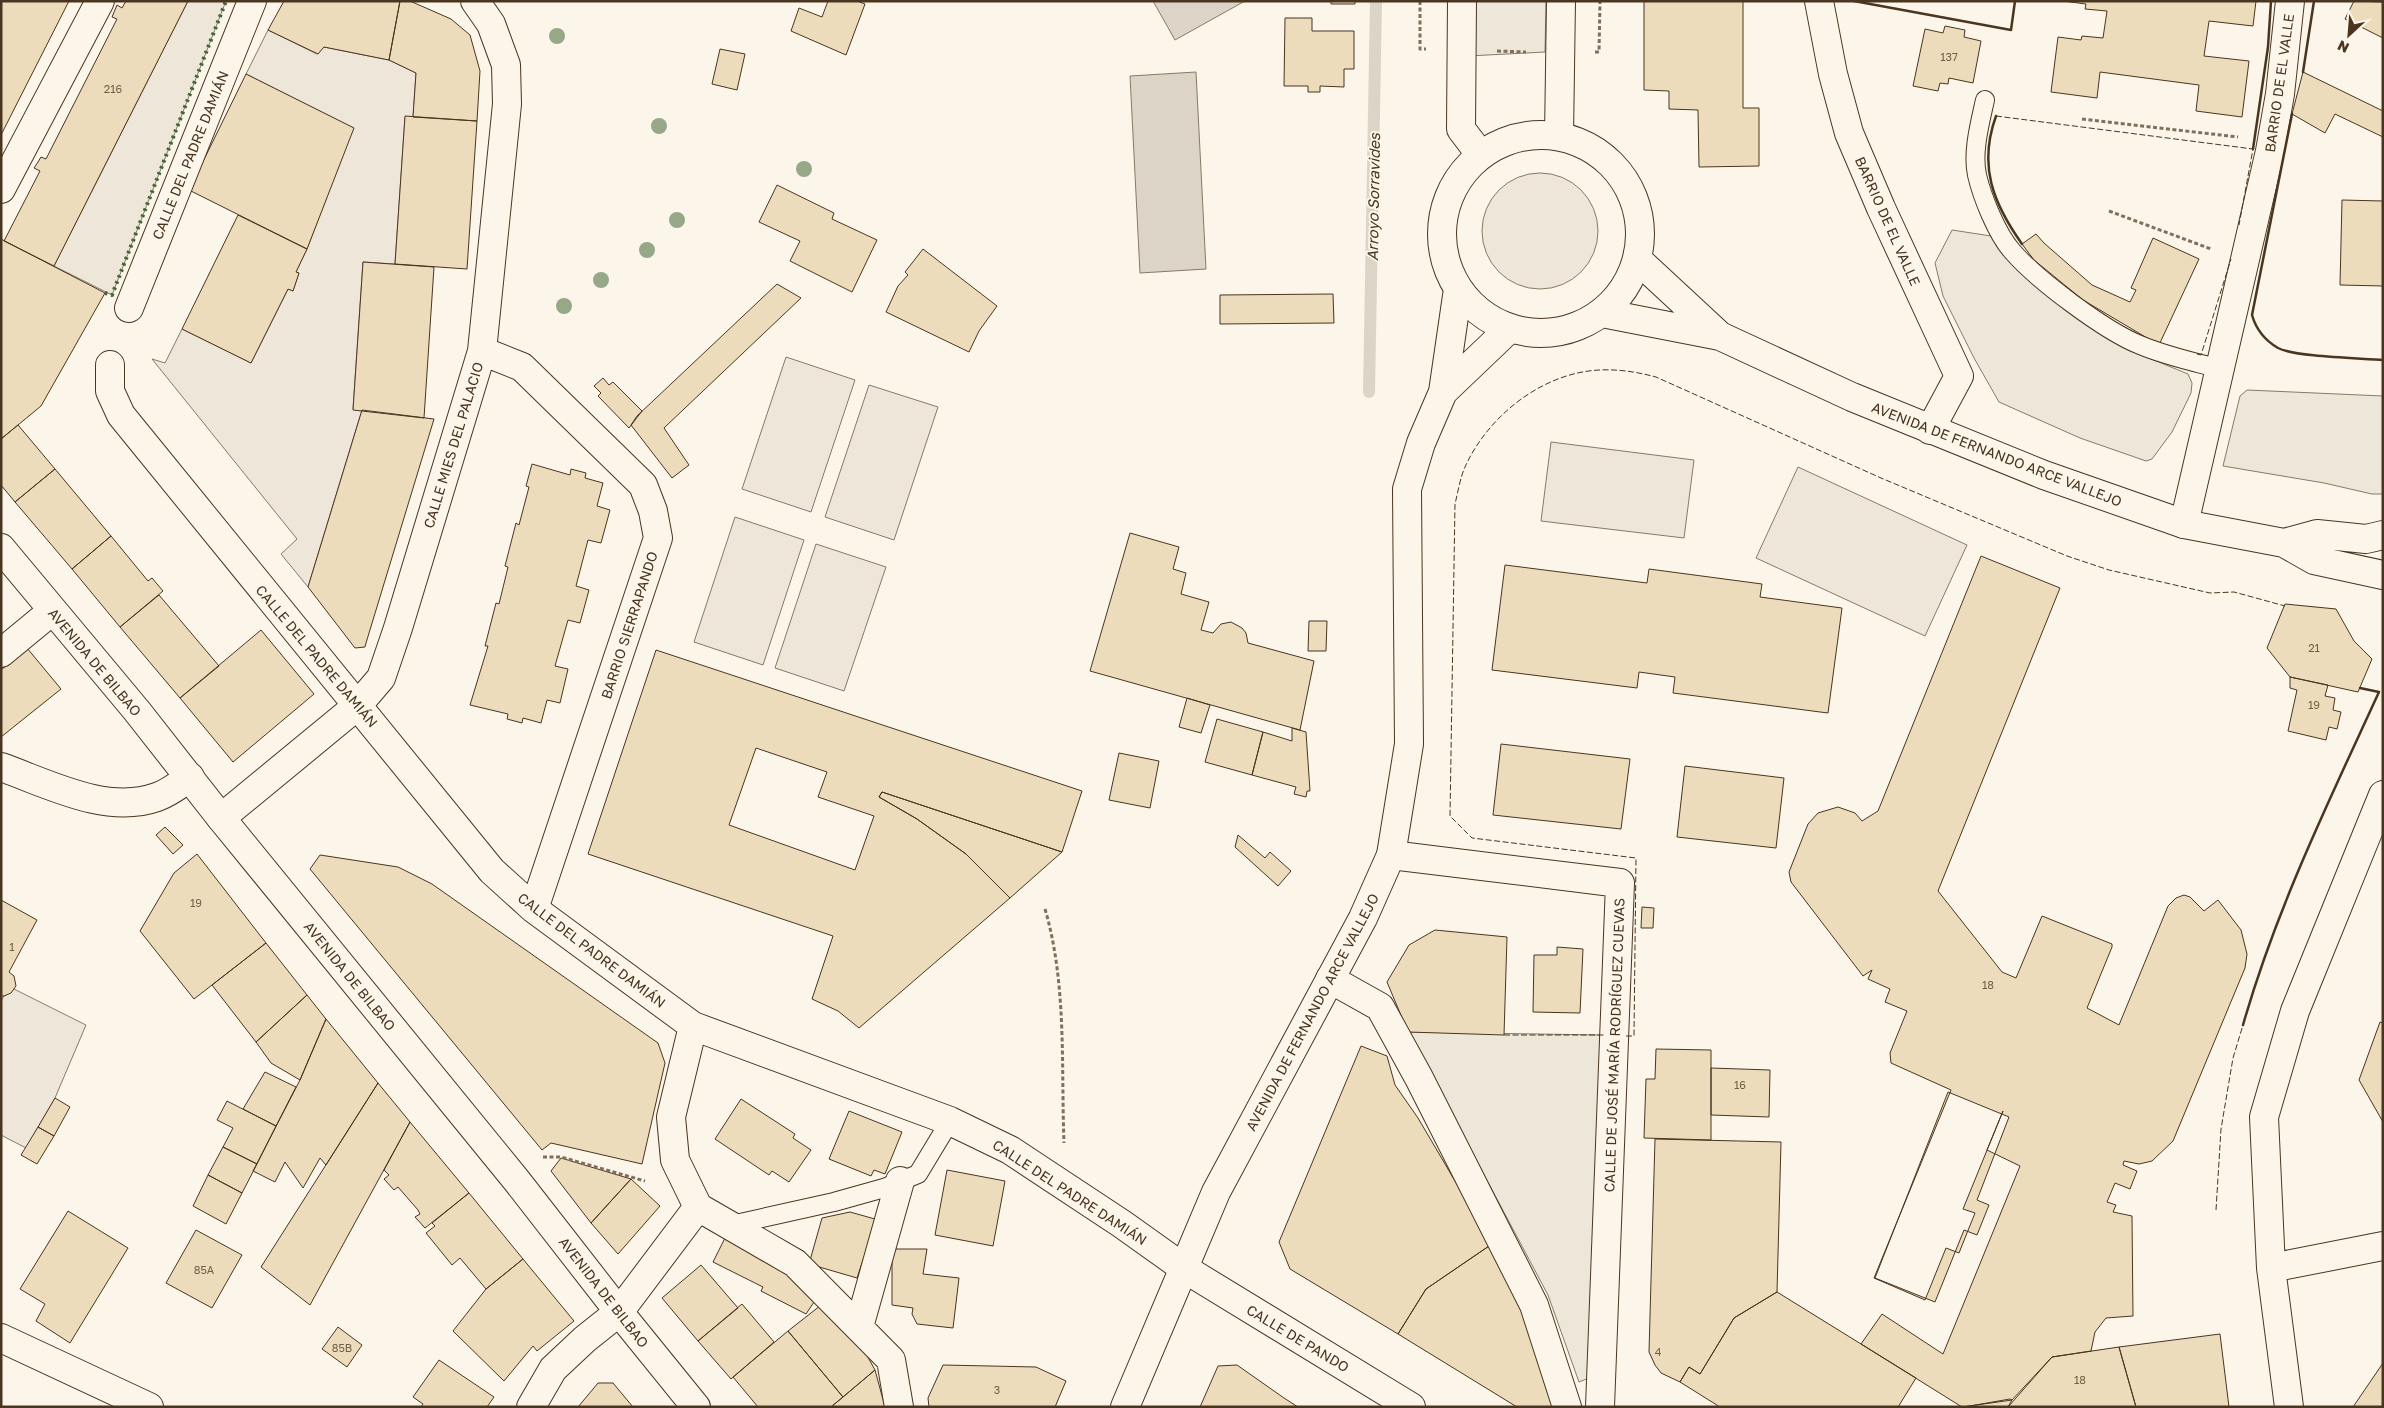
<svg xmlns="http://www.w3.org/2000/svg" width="2384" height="1408" font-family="'Golos Text',sans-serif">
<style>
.green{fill:#ede6d9;stroke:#887966}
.parking{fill:#ede7d9;stroke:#887966}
.water{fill:#dcd4c6;stroke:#887966}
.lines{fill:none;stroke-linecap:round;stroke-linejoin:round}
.stream{stroke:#dcd4c6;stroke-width:12}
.building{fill:#ecdcbc;stroke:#4a3520;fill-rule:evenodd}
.service-casing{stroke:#4a3520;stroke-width:20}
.pedestrian-casing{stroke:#4a3520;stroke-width:30}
.minor-casing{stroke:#4a3520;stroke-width:30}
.secondary-casing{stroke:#4a3520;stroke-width:30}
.trunk-casing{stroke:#4a3520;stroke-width:30}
.path{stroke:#7f6f5c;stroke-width:3;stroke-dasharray:4 2.5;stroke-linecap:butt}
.service{stroke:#fbf6e9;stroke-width:18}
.pedestrian{stroke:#fbf6e9;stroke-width:28}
.minor{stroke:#fbf6e9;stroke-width:28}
.secondary{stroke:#fbf6e9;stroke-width:28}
.trunk{stroke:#fbf6e9;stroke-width:28}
.hedge{stroke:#436837;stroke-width:4;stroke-dasharray:2.5 4;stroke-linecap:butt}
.fence{stroke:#4a3520;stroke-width:1;stroke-dasharray:6 2.5;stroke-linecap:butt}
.wall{stroke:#4a3520;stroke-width:2.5}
.tree{fill:#96a887}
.labels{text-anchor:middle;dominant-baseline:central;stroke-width:4;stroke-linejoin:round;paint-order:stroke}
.number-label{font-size:11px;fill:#725f47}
.street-label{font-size:14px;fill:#4a3520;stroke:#fbf6e9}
.water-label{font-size:15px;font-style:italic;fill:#4a3520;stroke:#fbf6e9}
</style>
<rect width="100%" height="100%" fill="#fbf6e9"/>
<path class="green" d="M188 1H226L112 295 54 266Z
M268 30 317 54 324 47 389 60 416 73 413 117H405L395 264 363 262 353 409 362 410 308 587 281 554 297 539 152 359 165 363 182 329 251 363 288 289 293 291 299 273 296 272 307 249 353 128 246 74Z
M1482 231a58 58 0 1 1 116 0a58 58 0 1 1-116 0Z
M786 357 855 380 811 512 742 489Z
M869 385 938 407 894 540 825 517Z
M1551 442 1694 460 1684 538 1541 521Z
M1798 467 1967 545 1925 636 1756 558Z
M735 517 804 540 763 665 694 642Z
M816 544 886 567 844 691 775 668Z
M14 989 86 1025 55 1098 26 1148 1 1135V1001L4 996Z"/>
<path class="parking" d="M1469 1H1546L1545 52 1468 56Z
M1952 230 1991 236 2028 279 2070 313 2132 351 2188 374 2192 383 2191 393 2172 432 2152 459 2146 461 2080 438 1999 402 1974 358 1943 296 1935 263Z
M2247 390 2383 396V494H2372L2324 483 2223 466 2240 396Z
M1408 1032 1603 1035 1589 1378 1579 1382 1548 1295Z"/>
<path class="water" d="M1153 1H1245L1175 40Z
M1196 72 1206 269 1140 273 1130 76Z"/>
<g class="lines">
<path class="stream" d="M1369 392 1376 1"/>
</g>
<path class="building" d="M1 1H69L1 135Z
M126 1H188L54 266 4 241 40 171 34 168 38 162 41 157 46 159 117 19 112 17 117 5 122 8Z
M284 1H400L389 60 324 47 318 54 268 30Z
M400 1H410L451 19 470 35 480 71 477 121 413 117 416 73 389 60Z
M828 1H857L865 4 846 55 791 31 799 8 822 17Z
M1331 1H1355V4H1331Z
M1644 1H1743V108H1759V166L1699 167 1698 110 1669 109V91L1644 90Z
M2063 1H2256L2253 26 2209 21 2204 56 2249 61 2242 117 2196 111 2199 85 2100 72 2097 98 2051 92 2058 37 2081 40 2082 36 2103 38 2107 11 2085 9 2086 4Z
M2354 1 2383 2V38L2345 19Z
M1285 18H1312V31H1354V69H1344V87L1320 86V92H1308V86H1284Z
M1945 26 1965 30 1964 37 1981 41 1973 83 1949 78 1948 84 1940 83 1938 91 1913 86 1925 29 1943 33Z
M720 49 745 54 737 90 712 84Z
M2303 72 2383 111V137L2335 114 2325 133 2292 114Z
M246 74 354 128 307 249 189 190Z
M405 116 477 121 467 269 395 264Z
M777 185 834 213 832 219 877 240 852 292 790 261 800 241 759 222Z
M2342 200 2383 201V286L2340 285Z
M238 215 307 249 296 272 299 273 293 291 288 289 251 363 182 329Z
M2036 234 2044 243 2092 285 2130 302 2136 290 2131 288 2153 238 2199 259 2159 345 2083 300 2034 260 2022 244Z
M1 239 105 293 41 406 1 439Z
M923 249 997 306 979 331 969 352 886 312 898 286 908 275 905 272Z
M363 262 434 267 424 418 353 410Z
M777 284 801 298 664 428 689 465 672 478 631 425 637 416Z
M1333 294 1334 323 1220 324V295Z
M603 378 609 385 613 382 642 411 629 428 598 396 601 393 594 386Z
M362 410 434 419 366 643 365 647 355 648 308 587Z
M18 425 55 469 15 502 1 485V439Z
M532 464 570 475 571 469 586 473 585 478 603 483 597 506 610 510 601 543 588 540 576 586 589 590 580 623 568 620 555 666 568 669 560 703 547 700 541 723 523 718 522 723 507 719 508 714 470 705 488 646H485L496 603 499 604 508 567 505 566 516 523 519 525 529 487 526 486Z
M55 469 111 536 72 569 15 502Z
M1130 533 1179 547 1173 569 1186 573 1181 594 1209 602 1201 630 1213 633 1221 624 1231 622 1242 628 1246 633 1248 643 1314 661 1300 730 1090 671Z
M111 536 148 581 152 578 163 591 120 627 72 569Z
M1981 556 2060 588 1938 891 2002 972 2016 978 2042 916 2112 944V947L2087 1008 2119 1025 2168 906 2176 898 2184 895 2190 897 2204 911 2218 900 2241 930 2247 954 2245 968 2173 1141 2152 1161 2139 1164 2124 1161 2123 1165 2137 1171 2130 1189 2115 1183 2107 1202 2116 1205 2113 1212 2132 1216 2133 1316 2106 1318 2095 1332 2091 1351 2052 1357 2012 1400 1962 1407 1861 1344 1882 1314 1943 1354 2020 1166 1987 1150 2003 1111 1963 1209 1975 1213 1959 1253 1946 1248 1925 1300 1874 1278 1951 1090 1891 1063 1890 1053 1907 1011 1885 1002 1890 989 1868 979 1872 970 1863 976 1791 882 1789 872 1808 824 1818 813 1838 807 1855 813 1862 821 1878 811Z
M1505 565 1647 583 1649 569 1762 584 1760 597 1842 608 1828 713 1673 693 1675 677 1639 672 1637 688 1492 670Z
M159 595 219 666 180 698 120 627Z
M2285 604 2336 609 2354 641 2372 659 2358 692 2290 677 2267 648Z
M1309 621H1327L1326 651H1308Z
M261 630 314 694 233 762 180 698Z
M27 648 61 689 1 737V670Z
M656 650 1082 791 1062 852 882 792 879 797 917 819 966 854 1010 898 859 1028 838 1011 812 999 833 936 588 854ZM756 748 827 772 818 797 874 816 855 870 729 825Z
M2290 677 2328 685 2325 696 2335 698 2333 710 2341 712 2337 729 2329 727 2326 740 2288 731 2297 690 2290 688Z
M1187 698 1210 705 1201 733 1179 727Z
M1217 719 1263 732 1252 775 1205 762Z
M1292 728 1306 732 1310 791H1307L1306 797 1294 794 1296 787 1252 775 1263 732 1292 741Z
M1501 744 1630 759 1621 829 1493 815Z
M1119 753 1159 761 1150 808 1109 800Z
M1685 766 1784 778 1776 848 1677 837Z
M882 792 1062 852 1010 898 966 854 917 819 879 797Z
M165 827 183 845 173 854 156 835Z
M1238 835 1265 858 1270 852 1291 871 1278 886 1235 847Z
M197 854 266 943 194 999 140 931 174 873Z
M320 855 398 867 432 884 658 1043 665 1063 642 1164 551 1143 542 1150 310 869Z
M1 900 37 920 9 972 14 976 16 986 11 993 4 996H1Z
M1642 907 1654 908 1653 928H1641Z
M1435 930 1507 937 1504 1035 1408 1032 1387 982 1409 945Z
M266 943 307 995 256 1042 212 985Z
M1557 947 1583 949 1580 1013 1533 1012 1534 955H1557Z
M307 995 326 1019 300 1080 271 1063 256 1042Z
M326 1019 378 1083 326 1165 320 1158 303 1188 285 1162 275 1182 253 1171 300 1080Z
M2380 1022 2383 1023V1122L2359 1080Z
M1361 1046 1387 1056 1395 1085 1418 1118 1492 1244 1426 1289 1398 1334 1290 1269 1279 1242Z
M1656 1049 1711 1050V1140L1644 1138 1646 1079H1655Z
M1711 1068 1770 1070 1769 1117 1711 1115Z
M265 1072 296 1087 276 1126 243 1109Z
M378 1083 410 1122 310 1305 261 1267Z
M1948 1092 2009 1117 1977 1200 1989 1205 1977 1235 1964 1230 1935 1302 1875 1278Z
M55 1098 70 1107 54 1136 38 1127Z
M741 1099 795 1134 793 1138 811 1150 789 1182 772 1171 769 1175 715 1139Z
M227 1101 276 1126 257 1164 223 1147 233 1128 217 1120Z
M849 1111 902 1132 885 1174 874 1170 871 1176 829 1159Z
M410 1122 469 1193 425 1228 415 1217 420 1214 418 1210 398 1187 394 1190 384 1179 389 1175 384 1170Z
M38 1127 54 1136 37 1164 21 1155Z
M1655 1139 1781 1142 1777 1292 1734 1318 1700 1374 1689 1367 1680 1382 1661 1373 1655 1365 1649 1352Z
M223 1147 257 1164 242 1193 208 1175Z
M561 1158 631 1179 591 1223 551 1171Z
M947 1170 1005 1181 993 1246 935 1235Z
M208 1175 242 1193 226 1224 193 1206Z
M631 1179 660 1206 618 1254 591 1223Z
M469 1193 523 1259 486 1289 460 1258 452 1265 426 1233 435 1226 432 1223Z
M68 1211 128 1248 70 1343 36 1321 45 1304 20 1289Z
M850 1212 875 1219 869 1241 873 1242 868 1258 864 1257 857 1278 809 1264 822 1218Z
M196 1230 242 1255 212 1308 166 1283Z
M727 1234 778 1260 814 1302 806 1314 761 1291 763 1287 713 1262Z
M1492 1244 1526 1306 1557 1407H1517L1398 1334 1426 1289Z
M892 1249H927L923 1274 959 1278 953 1328 917 1324 912 1314 913 1308 892 1305Z
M523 1259 574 1321 537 1351 533 1346 504 1381 453 1331 486 1289Z
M701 1265 738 1308 698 1341 662 1298Z
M1777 1292 1916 1378 1898 1407H1720L1680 1382 1689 1367 1700 1374 1734 1318Z
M825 1302 854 1332 875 1370 843 1397 788 1331Z
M742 1304 774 1342 731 1379 698 1341Z
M338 1327 362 1345 347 1367 322 1349Z
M788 1331 843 1397 831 1407H758L733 1377Z
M2220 1334 2229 1407H2136L2119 1347Z
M2119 1347 2136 1407H2008L2052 1357Z
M439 1360 494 1397 487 1407H421L423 1404 413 1397Z
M2383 1363V1407H2353Z
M943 1365 1036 1367 1066 1381 1055 1407H929L928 1398Z
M1237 1365 1284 1398 1298 1407H1200L1218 1366Z
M875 1370 885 1407H831L856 1386Z
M598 1383H613L633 1407H578Z
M2010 1399 2012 1400 2008 1407H1964Z"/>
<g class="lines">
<g class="service-casing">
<path id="service" d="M1985 100C1980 123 1972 152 1977 175 1982 197 1997 234 2012 251 2037 280 2105 331 2140 345 2166 356 2194 362 2221 369
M731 1225 834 1202 884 1188 918 1174 950 1121"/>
</g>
<g class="pedestrian-casing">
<path id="pedestrian" d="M1 653 52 611
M1330 979 1380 1007 1419 1078 1534 1305 1567 1407"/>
</g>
<g class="minor-casing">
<path id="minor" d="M1462 1 1461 129 1480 154
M1819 1 1833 74 1849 133 1881 208 1959 376 1930 430
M1559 136 1561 1
M1 189 100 1
M129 308 252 1
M482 351 522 367 643 485 653 511 658 538 534 909
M110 365V391L121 415 492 871 534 909 693 1026 950 1121 1010 1150 1122 1224 1185 1269 1411 1407
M2184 524 2270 151 2280 94 2290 1
M1 767C49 784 106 815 157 797 169 793 179 785 190 777
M221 818 357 706 381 678 398 628 482 351 507 104 506 65 491 24 475 1
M1391 855 1620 883 1600 1407
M693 1026 671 1117 675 1160 698 1207 795 1263 891 1360 899 1407
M2271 1268 2383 1246
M859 1327 900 1181
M1 1338 149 1407
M531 1407 553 1369 585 1339 619 1312 698 1207
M2289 1407 2271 1268 2264 1117 2295 1011 2383 795"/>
</g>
<g class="secondary-casing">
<path id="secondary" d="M1442 234a99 99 0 1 1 198 0a99 99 0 1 1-198 0Z
M1638 260 1720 336
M1602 313 1720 336 1852 397 2044 475 2184 524 2284 543 2314 560 2383 575
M1443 392 1509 329
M2284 543 2317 534 2366 539 2383 535
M1125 1407 1216 1192 1363 918 1391 855 1409 744 1407 489 1421 443 1443 392 1458 289"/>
</g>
<g class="trunk-casing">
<path id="trunk" d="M1 548 137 711 221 818 517 1181 619 1312 696 1407"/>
</g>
<path class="path" d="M1420 1V49H1426
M1497 51 1526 52
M1595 52H1599L1600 1
M2082 119 2238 137
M2109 211 2211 249
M1045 909C1067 984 1061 1066 1064 1143
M543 1157H561L645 1181"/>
<use href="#service" class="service"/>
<use href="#pedestrian" class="pedestrian"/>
<use href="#minor" class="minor"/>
<use href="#secondary" class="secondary"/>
<use href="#trunk" class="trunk"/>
<path class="hedge" d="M105 293 112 295 226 1"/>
<path class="fence" d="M1996 116 2253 149 2239 225
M2197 354 2201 355 2231 259
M1504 1035H1606
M1626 1036H1634L1636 858 1472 838 1450 816 1455 504C1458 492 1460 478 1465 467 1488 416 1542 373 1599 370 1619 369 1637 372 1656 377L1881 478 2067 556 2109 570 2210 593 2234 592 2285 606
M2216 1210 2221 1129 2233 1058 2243 1025"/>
<path class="wall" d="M1854 1 2011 30 2015 1
M2303 72 2314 1
M2292 114 2252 315C2256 329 2266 341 2278 348 2295 357 2360 358 2383 360
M1996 116C1978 166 1993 203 2022 244
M2253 149 2268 47 2271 1
M2243 1025C2276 909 2329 801 2379 692L2360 688"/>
</g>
<g class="tree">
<circle cx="557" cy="36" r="8"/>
<circle cx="659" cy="126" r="8"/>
<circle cx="804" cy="169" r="8"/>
<circle cx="677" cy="220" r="8"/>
<circle cx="647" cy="250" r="8"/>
<circle cx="601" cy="280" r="8"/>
<circle cx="564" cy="306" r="8"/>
</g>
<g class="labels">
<g class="number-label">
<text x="1949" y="56">137</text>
<text x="113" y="88">216</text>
<text x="2314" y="647">21</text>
<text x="2314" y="704">19</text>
<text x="196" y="902">19</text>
<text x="12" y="946">1</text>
<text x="1988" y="984">18</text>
<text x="1740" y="1084">16</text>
<text x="204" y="1269">85A</text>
<text x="342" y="1347">85B</text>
<text x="1658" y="1351">4</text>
<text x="2080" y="1379">18</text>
<text x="997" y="1389">3</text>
</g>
<g class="street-label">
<text transform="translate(2279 83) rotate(-82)">BARRIO DE EL VALLE</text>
<text transform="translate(190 155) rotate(-68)">CALLE DEL PADRE DAMIÁN</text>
<text transform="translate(1888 221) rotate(66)">BARRIO DE EL VALLE</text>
<text transform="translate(453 445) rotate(-73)">CALLE MIES DEL PALACIO</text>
<text transform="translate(1997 454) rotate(21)">AVENIDA DE FERNANDO ARCE VALLEJO</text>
<text transform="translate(629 625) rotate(-72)">BARRIO SIERRAPANDO</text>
<text transform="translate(317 656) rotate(50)">CALLE DEL PADRE DAMIÁN</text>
<text transform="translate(95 662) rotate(50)">AVENIDA DE BILBAO</text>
<text transform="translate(592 950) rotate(37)">CALLE DEL PADRE DAMIÁN</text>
<text transform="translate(350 976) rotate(51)">AVENIDA DE BILBAO</text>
<text transform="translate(1312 1012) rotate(-62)">AVENIDA DE FERNANDO ARCE VALLEJO</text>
<text transform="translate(1614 1045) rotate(-88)">CALLE DE JOSÉ MARÍA RODRÍGUEZ CUEVAS</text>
<text transform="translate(1070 1192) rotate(33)">CALLE DEL PADRE DAMIÁN</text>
<text transform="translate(604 1292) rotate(52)">AVENIDA DE BILBAO</text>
<text transform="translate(1298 1338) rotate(31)">CALLE DE PANDO</text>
</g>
<g class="water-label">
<text transform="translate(1373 197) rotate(-89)">Arroyo Sorravides</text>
</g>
</g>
<rect width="2384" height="1408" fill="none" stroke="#4a3520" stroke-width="5"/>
<g transform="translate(2349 35) rotate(206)" stroke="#fbf6e9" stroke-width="4" paint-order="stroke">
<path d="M0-4L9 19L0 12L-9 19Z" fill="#4a3520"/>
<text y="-8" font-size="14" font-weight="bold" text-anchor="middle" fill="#4a3520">N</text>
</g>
</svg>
